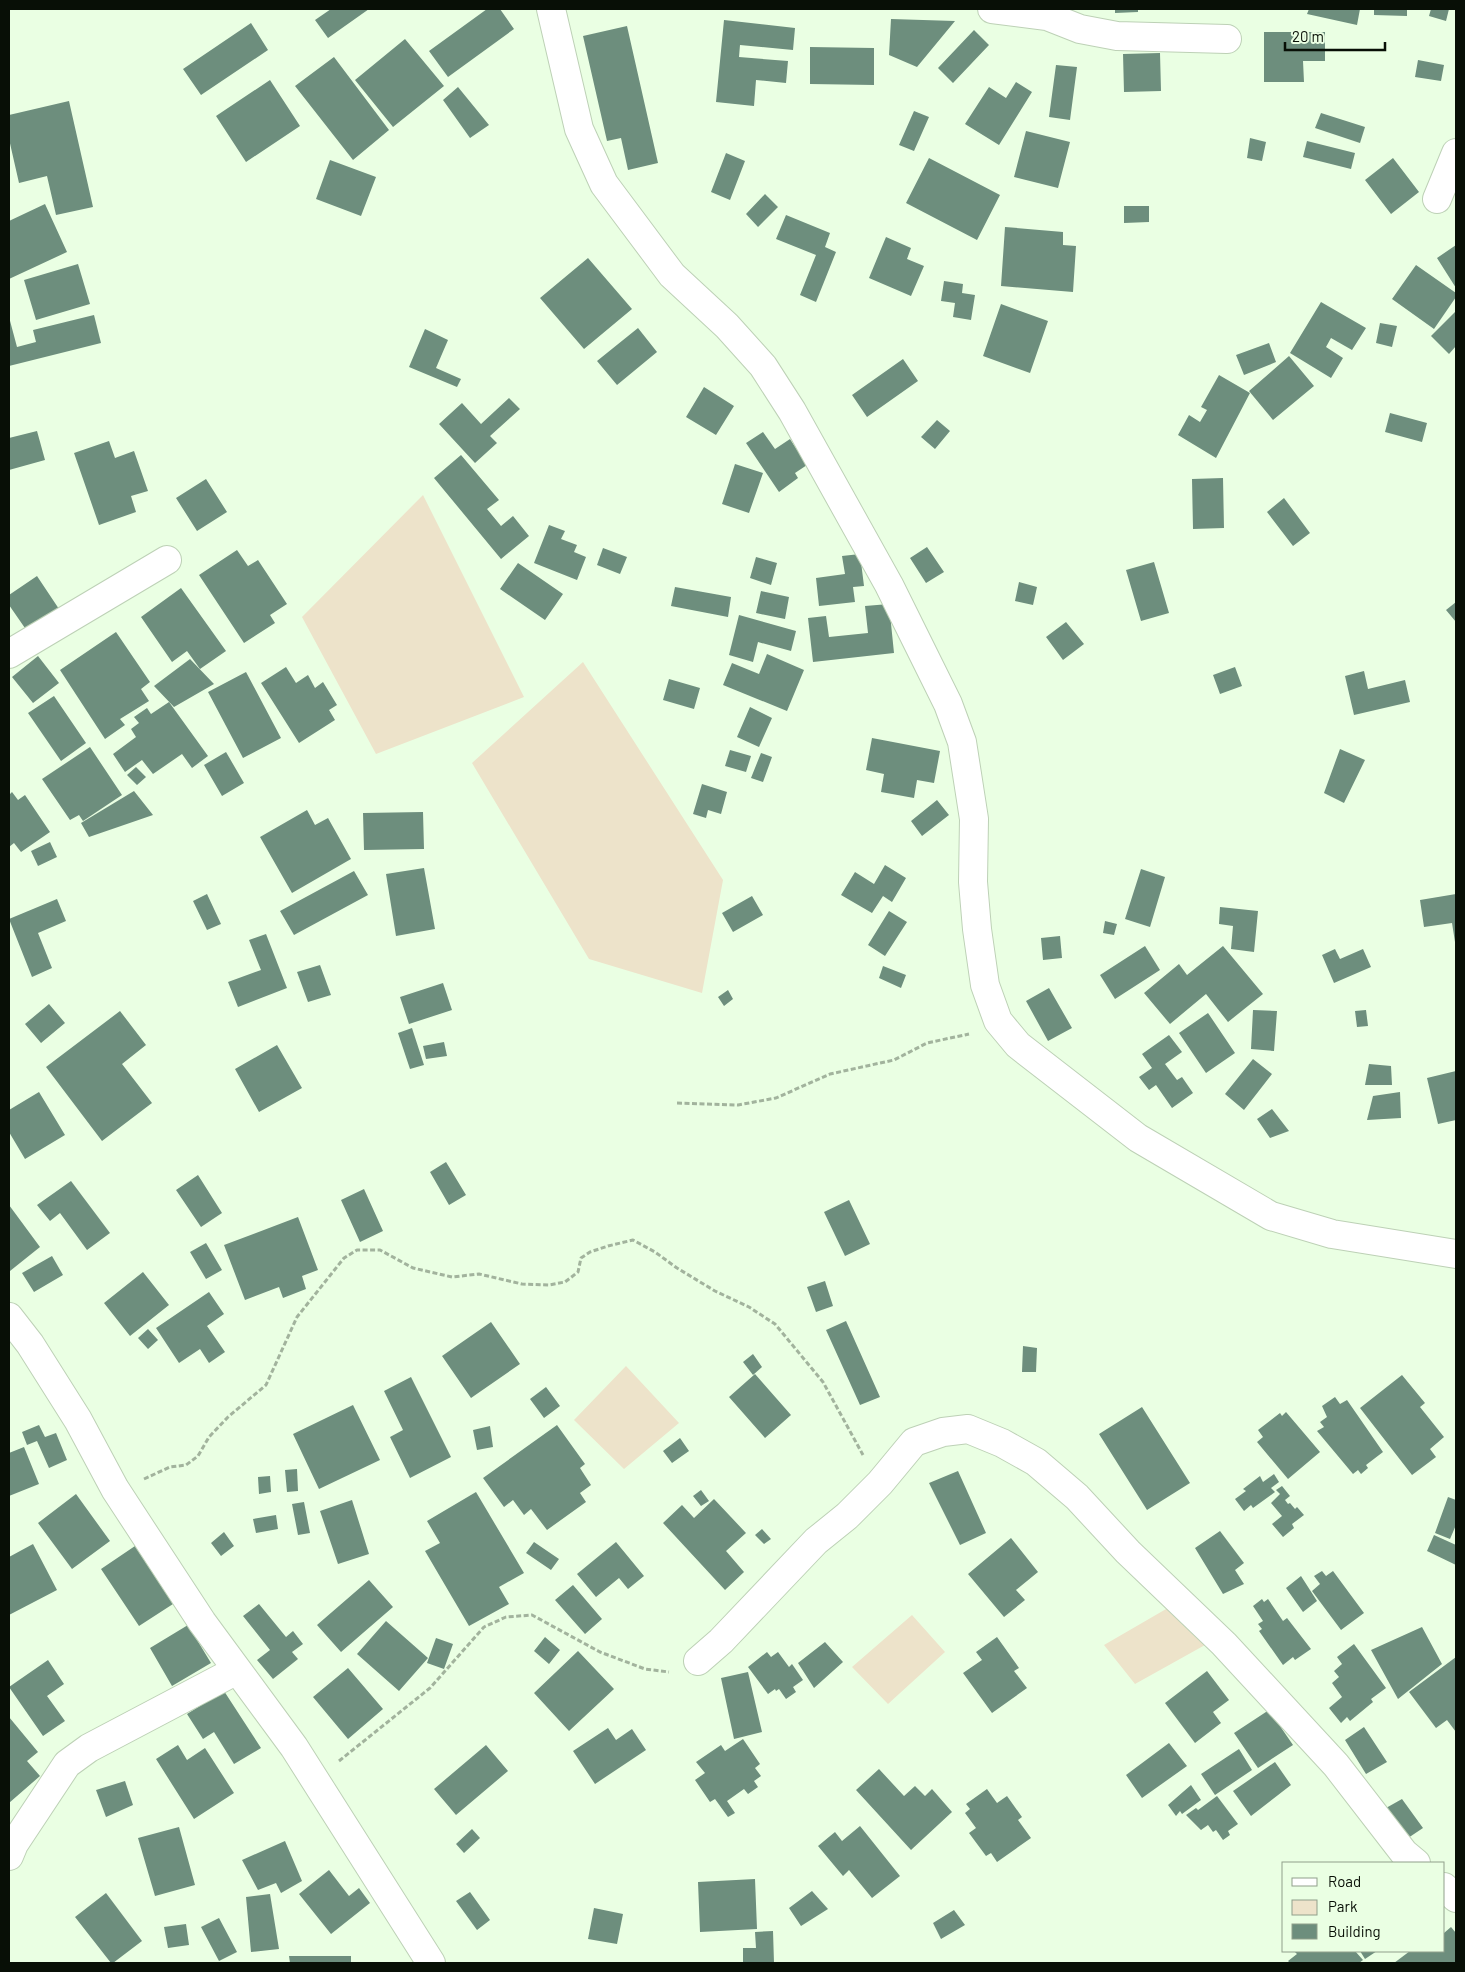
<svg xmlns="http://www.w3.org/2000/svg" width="1465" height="1972" font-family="Barlow,sans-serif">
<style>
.green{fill:#ede3ca}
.building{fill:#6d8e7d}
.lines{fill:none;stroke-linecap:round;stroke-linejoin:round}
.minor-casing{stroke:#bdd1b6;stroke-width:30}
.path{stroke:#a2b39d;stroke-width:3;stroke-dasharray:5 2.5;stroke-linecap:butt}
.minor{stroke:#fff;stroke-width:28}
</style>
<rect width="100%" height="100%" fill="#eaffe3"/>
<path class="green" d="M423 495 524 697 376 754 302 617Z
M583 662 723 880 702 993 589 959 472 763Z
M626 1366 679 1423 624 1469 574 1420Z
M1173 1605 1205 1645 1135 1684 1104 1645Z
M912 1615 945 1652 888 1704 852 1667Z"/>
<path class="building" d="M331 9H369L328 38 315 20Z
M487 9H500L514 29 448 77 429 51Z
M1115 9H1138V12L1115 13Z
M1309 9H1360L1357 25 1307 14Z
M1374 9H1407V16L1374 15Z
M1431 9H1449L1446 21 1429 16Z
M891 19 955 21 917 67 889 55Z
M724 20 795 28 793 50 740 45 739 57 788 61 786 83 756 80 754 106 716 102Z
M251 23 268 50 201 95 183 69Z
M627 26 658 163 628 170 621 138 607 141 583 36Z
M974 30 989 45 953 83 938 68Z
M1264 32H1325V61H1303L1304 82H1264Z
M405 39 444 86 393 127 355 80Z
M810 47 874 48V85L810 84Z
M1160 53 1161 91 1124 92 1123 54Z
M334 57 389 130 353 160 295 86Z
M1418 60 1444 65 1441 81 1415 77Z
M1056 65 1077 67 1070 120 1049 117Z
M270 80 300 126 246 162 216 116Z
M1016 82 1032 92 999 145 965 124 989 87 1006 98Z
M458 87 489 125 470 138 443 100Z
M69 101 93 207 56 215 47 176 19 183 9 139V115Z
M914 111 929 117 914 151 899 145Z
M1321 113 1365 127 1360 143 1315 128Z
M1026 131 1070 142 1058 188 1014 177Z
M1250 138 1266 142 1262 161 1247 158Z
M1307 141 1355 153 1351 169 1303 157Z
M726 153 745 161 730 200 711 192Z
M929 158 1000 195 977 240 906 203Z
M1393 158 1419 192 1391 214 1365 180Z
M330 160 376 177 361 216 316 199Z
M765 194 778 207 758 227 746 214Z
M45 204 67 252 9 279V221Z
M1124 206H1149V222L1124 223Z
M786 215 830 233 825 247 836 252 816 302 800 295 816 255 776 239Z
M1005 227 1063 232V245L1076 246 1073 292 1001 286Z
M886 237 911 248 907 259 924 266 911 296 869 278Z
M1456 245V288L1437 258Z
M588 258 632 309 584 349 540 298Z
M78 264 90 304 36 320 24 280Z
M1416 265 1456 293V297L1434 329 1392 299Z
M944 281 963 284 962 293 975 295 971 320 953 317 955 303 941 301Z
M1321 302 1366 328 1352 350 1331 338 1326 347 1343 358 1331 378 1290 353Z
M1001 304 1048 321 1030 373 983 356Z
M1456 311V346L1449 354 1431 336Z
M94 315 101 343 9 366V317L17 347 36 342 33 330Z
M1380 323 1397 326 1392 347 1376 343Z
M638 328 657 352 617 385 597 361Z
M425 329 448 340 436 368 461 379 457 387 409 367Z
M1269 343 1276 362 1244 375 1236 355Z
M1289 356 1314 386 1273 420 1249 391Z
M903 359 918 381 867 417 852 395Z
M1219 375 1250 393 1216 458 1178 435 1189 415 1200 422 1207 410 1201 407Z
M704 387 734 406 716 435 686 417Z
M509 398 520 409 490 436 497 443 475 463 439 424 462 403 481 424Z
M1390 413 1427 423 1422 442 1385 432Z
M937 420 950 431 935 449 921 437Z
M37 431 45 460 9 470V438Z
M763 432 775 449 790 439 807 465 795 473 798 478 779 492 746 443Z
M109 441 115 458 134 451 148 491 131 496 136 512 99 525 74 453Z
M461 455 499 500 487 509 501 526 513 516 529 536 501 559 434 478Z
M735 464 763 473 749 513 722 504Z
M1223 478 1224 528 1193 529 1192 479Z
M206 479 227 512 197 531 176 498Z
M1284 498 1310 533 1293 546 1267 512Z
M549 525 565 531 561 539 577 545 574 552 586 557 577 580 534 563Z
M927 547 944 572 926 583 910 558Z
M603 548 627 557 620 574 597 565Z
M237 550 248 566 258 560 287 604 270 615 275 623 244 643 199 575Z
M860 554 864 586 853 587 855 602 819 606 816 578 845 574 842 556Z
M756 557 777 563 771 585 750 578Z
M1154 562 1169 613 1141 621 1126 570Z
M518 563 563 594 545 620 500 589Z
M37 576 59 609 27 631 9 605V595Z
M1019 582 1037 587 1033 605 1015 601Z
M675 587 731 597 728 617 671 606Z
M181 588 226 651 200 669 187 651 172 662 141 617Z
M761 591 789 597 785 619 756 613Z
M1456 602V622L1446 610Z
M889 604 894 653 813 662 808 618 826 616 829 637 868 633 865 606Z
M739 615 796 631 791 651 758 642 753 662 729 655Z
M1066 622 1084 644 1063 660 1046 637Z
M116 632 150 682 141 689 149 701 120 719 125 725 105 739 60 670Z
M767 654 804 670 787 711 723 685 732 663 759 674Z
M38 656 59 683 33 703 12 677Z
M190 659 214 684 174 707 154 686Z
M286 667 296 683 308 675 315 688 323 682 337 705 329 710 335 720 299 743 261 683Z
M1235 667 1242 686 1220 694 1213 675Z
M1364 671 1368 689 1405 680 1410 702 1354 715 1345 676Z
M246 672 281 738 243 758 208 692Z
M669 679 700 688 694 709 663 700Z
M54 696 86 743 61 761 28 713Z
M169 702 208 756 192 768 182 754 153 774 142 760 125 772 113 754 136 737 131 729 139 723 134 717 147 708 151 714Z
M750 707 772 718 759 747 737 737Z
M872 738 940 751 934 783 917 780 914 798 881 792 884 774 866 770Z
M90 747 122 795 83 821 79 815 70 820 42 779Z
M1340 749 1365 760 1344 803 1324 793Z
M730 750 751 756 746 772 725 766Z
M226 752 244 783 222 796 204 765Z
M761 753 772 757 763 782 751 778Z
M136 767 146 777 137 785 127 775Z
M702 784 727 792 721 814 708 810 706 818 693 814Z
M134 791 153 815 89 837 81 823Z
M12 792 18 800 25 795 50 832 21 852 14 843 9 847V795Z
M937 800 949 815 922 836 911 821Z
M307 810 315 825 328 818 351 859 292 893 260 837Z
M423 812 424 849 364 850 363 813Z
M50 842 57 857 38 866 31 851Z
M885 865 906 878 892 902 883 896 872 913 841 895 855 872 874 884Z
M424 868 435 929 396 936 386 874Z
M1141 869 1165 877 1150 927 1125 919Z
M354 871 368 895 294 935 280 911Z
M207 894 221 924 207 930 193 901Z
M1456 894V941L1455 942 1452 923 1424 927 1420 900Z
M752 896 763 915 733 932 722 913Z
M57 899 66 921 38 933 52 968 32 977 9 919Z
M1220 907 1258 911 1254 952 1231 949 1233 926 1219 924Z
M889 911 907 922 885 956 868 945Z
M1105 921 1117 924 1114 935 1103 933Z
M266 934 287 988 238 1007 228 982 261 970 249 940Z
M1060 936 1062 958 1043 960 1041 938Z
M1145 946 1160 970 1115 999 1100 975Z
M1223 946 1263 994 1228 1022 1206 994 1170 1024 1144 993 1179 964 1187 975Z
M1335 949 1340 959 1363 949 1371 967 1334 983 1322 955Z
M320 965 331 995 308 1002 297 972Z
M883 966 906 975 901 988 879 978Z
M443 983 452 1010 409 1024 400 997Z
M1049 988 1072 1028 1048 1041 1026 1001Z
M728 990 733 999 724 1006 718 997Z
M49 1004 65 1023 41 1043 25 1024Z
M1253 1010 1277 1011 1274 1051 1251 1049Z
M1366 1010 1368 1026 1357 1027 1355 1011Z
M120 1011 146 1045 122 1064 152 1103 102 1141 46 1067Z
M1208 1013 1235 1053 1206 1073 1179 1033Z
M412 1028 424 1065 410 1069 398 1033Z
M1169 1035 1182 1052 1165 1064 1177 1080 1182 1077 1193 1093 1172 1108 1156 1085 1149 1090 1139 1077 1152 1068 1142 1054Z
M444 1042 447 1056 426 1059 423 1046Z
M277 1045 302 1088 259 1112 235 1069Z
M1253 1059 1272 1074 1244 1110 1225 1094Z
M1369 1064 1391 1066 1392 1085H1365Z
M1456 1071V1120L1438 1124 1427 1078Z
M39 1092 65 1135 25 1159 9 1132V1110Z
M1400 1092 1401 1118 1367 1120 1373 1096Z
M1272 1109 1289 1131 1270 1138 1257 1119Z
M446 1162 466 1195 449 1205 430 1172Z
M198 1175 222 1213 201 1227 176 1190Z
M71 1181 110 1233 87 1250 60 1213 50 1221 37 1205Z
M364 1189 383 1231 360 1242 341 1200Z
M849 1200 870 1244 845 1256 824 1212Z
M9 1205 40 1247 10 1271 9 1269Z
M298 1217 318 1270 302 1276 306 1289 283 1298 279 1287 245 1300 224 1245Z
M206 1243 222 1270 206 1279 190 1252Z
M52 1256 63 1275 34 1292 22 1273Z
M143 1272 169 1305 130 1336 104 1303Z
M825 1281 833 1306 816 1312 807 1287Z
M209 1292 224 1314 207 1326 225 1352 209 1363 200 1349 179 1363 156 1328Z
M846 1321 880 1397 860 1405 826 1330Z
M491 1322 520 1364 471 1398 442 1356Z
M148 1329 158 1340 148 1349 138 1338Z
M1023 1346 1037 1348 1036 1372H1022Z
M753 1354 762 1367 753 1375 743 1362Z
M755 1374 791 1415 765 1438 729 1397Z
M1402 1375 1425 1403 1420 1407 1444 1437 1430 1449 1436 1457 1412 1475 1360 1408Z
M411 1377 451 1457 410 1478 390 1437 403 1430 384 1391Z
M546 1387 560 1406 544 1418 530 1399Z
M1335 1397 1340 1404 1347 1400 1383 1452 1366 1465 1368 1468 1361 1474 1358 1470 1353 1474 1317 1431 1324 1427 1320 1422 1327 1417 1322 1406Z
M353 1405 380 1460 319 1489 293 1434Z
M1142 1407 1190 1483 1147 1510 1099 1434Z
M1286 1412 1320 1452 1288 1479 1257 1442 1263 1437 1258 1430 1280 1413 1282 1416Z
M39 1425 45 1437 56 1433 67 1460 49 1468 37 1441 27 1445 22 1432Z
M557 1425 585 1464 580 1468 591 1485 580 1493 586 1502 547 1530 531 1509 524 1515 513 1500 504 1507 483 1478Z
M490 1426 493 1447 477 1450 473 1430Z
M680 1438 689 1451 672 1463 663 1451Z
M24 1447 39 1484 9 1496V1453Z
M297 1469 298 1491 287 1492 285 1470Z
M958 1471 986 1533 960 1545 929 1483Z
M1274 1474 1279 1482 1271 1488 1275 1492 1253 1508 1251 1505 1244 1511 1235 1499 1246 1491 1243 1489 1260 1476 1263 1482Z
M270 1476 271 1492 259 1494 258 1477Z
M1282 1486 1290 1496 1285 1500 1288 1504 1290 1503 1295 1509 1297 1507 1304 1515 1292 1524 1294 1528 1283 1537 1272 1524 1282 1516 1271 1503 1280 1494 1276 1490Z
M701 1490 709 1501 701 1506 693 1496Z
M476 1492 524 1573 499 1587 509 1604 469 1626 425 1551 440 1543 427 1521Z
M76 1494 110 1541 72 1569 38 1523Z
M1448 1497 1456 1500V1525L1450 1539 1435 1533Z
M714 1499 746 1533 726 1551 744 1572 725 1590 663 1523 682 1505 694 1518Z
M352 1500 369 1554 338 1564 320 1511Z
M304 1502 310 1533 298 1535 292 1504Z
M276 1515 278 1529 256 1533 253 1519Z
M762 1529 771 1539 764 1544 755 1535Z
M1220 1531 1244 1563 1235 1570 1244 1584 1223 1594 1195 1548Z
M224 1532 234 1546 221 1556 211 1543Z
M1434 1535 1456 1545V1565L1427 1551Z
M1011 1538 1038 1572 1016 1590 1025 1600 1004 1617 968 1574Z
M534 1542 559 1559 551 1570 526 1553Z
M616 1542 644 1576 628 1589 619 1578 596 1597 577 1574Z
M33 1544 57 1590 9 1615V1557Z
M135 1546 173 1604 139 1626 101 1569Z
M1322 1571 1326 1576 1333 1571 1364 1613 1341 1630 1312 1591 1320 1584 1314 1576Z
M1301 1576 1317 1601 1303 1612 1286 1588Z
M369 1580 393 1607 341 1652 317 1625Z
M573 1585 602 1619 585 1634 555 1600Z
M1262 1599 1264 1602 1268 1599 1283 1621 1287 1618 1311 1649 1295 1660 1293 1657 1283 1665 1259 1631 1262 1629 1258 1624 1263 1621 1253 1606Z
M259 1604 286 1637 293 1631 303 1644 292 1652 298 1659 273 1679 257 1660 270 1650 243 1616Z
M386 1621 428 1658 399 1691 357 1654Z
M188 1625 211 1663 172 1686 150 1648Z
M1422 1627 1442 1664 1398 1699 1371 1650Z
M545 1637 560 1650 549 1664 534 1651Z
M997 1637 1019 1668 1014 1671 1027 1688 992 1713 963 1673 982 1660 976 1652Z
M436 1638 453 1644 444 1669 427 1663Z
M825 1642 843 1662 814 1688 798 1663Z
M1354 1644 1386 1688 1371 1699 1373 1702 1350 1721 1347 1717 1341 1723 1329 1708 1342 1697 1332 1683 1339 1677 1334 1671 1342 1664 1337 1657Z
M578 1651 614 1689 569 1731 534 1693Z
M767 1652 771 1657 778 1652 789 1667 792 1664 803 1680 793 1687 796 1692 786 1699 779 1689 776 1691 775 1689 768 1694 748 1667Z
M1456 1657V1732L1447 1720 1436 1728 1409 1692Z
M48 1660 64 1684 47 1696 65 1721 43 1736 9 1687Z
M348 1668 383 1709 348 1739 313 1697Z
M1207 1671 1229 1700 1213 1712 1221 1723 1195 1743 1165 1703Z
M748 1672 762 1732 734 1739 721 1678Z
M224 1691 261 1748 234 1764 214 1732 203 1739 187 1714Z
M1269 1710 1293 1745 1258 1768 1234 1733Z
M9 1717 38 1752 27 1761 40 1776 9 1803Z
M1364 1727 1387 1762 1366 1774 1345 1740Z
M608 1728 616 1740 632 1729 646 1750 595 1784 573 1751Z
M743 1739 760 1764 755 1768 761 1776 754 1781 758 1787 748 1794 744 1789 727 1801 735 1813 728 1817 715 1799 710 1802 695 1780 705 1773 696 1762 721 1745 725 1751Z
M1169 1743 1187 1766 1142 1798 1126 1775Z
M178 1745 187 1760 205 1748 234 1793 194 1819 156 1759Z
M486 1745 508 1771 456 1815 434 1789Z
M1239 1749 1252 1770 1215 1795 1201 1774Z
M1275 1762 1291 1785 1251 1816 1233 1791Z
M879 1769 904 1796 915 1786 925 1796 932 1789 952 1812 911 1850 856 1790Z
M125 1781 133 1805 106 1817 96 1790Z
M1191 1785 1201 1800 1182 1814 1180 1811 1176 1816 1168 1805Z
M987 1789 997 1803 1007 1796 1022 1817 1018 1820 1031 1838 997 1862 991 1853 986 1856 969 1833 976 1828 965 1813 970 1809 966 1804Z
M1217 1796 1238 1824 1228 1831 1230 1835 1223 1840 1216 1830 1213 1832 1208 1825 1201 1830 1186 1815 1196 1808 1198 1810Z
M1402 1799 1423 1828 1408 1838 1386 1808Z
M860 1826 900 1876 872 1898 849 1870 843 1876 818 1846 835 1832 842 1841Z
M179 1827 195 1885 155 1896 138 1838Z
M472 1829 480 1838 464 1853 456 1844Z
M285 1841 302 1881 281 1893 276 1883 258 1890 242 1860Z
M329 1870 349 1896 359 1888 370 1903 331 1934 299 1894Z
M755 1879 757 1929 700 1932 698 1882Z
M812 1891 828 1909 801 1926 789 1908Z
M470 1892 490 1920 477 1930 456 1901Z
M106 1893 142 1941 113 1963H111L75 1917Z
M270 1894 279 1949 251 1952 246 1897Z
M594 1908 623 1914 617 1944 588 1939Z
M954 1910 965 1925 941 1939 933 1923Z
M219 1918 237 1952 219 1961 201 1927Z
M186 1924 189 1945 168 1948 164 1927Z
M1451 1927 1456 1933V1963H1394L1410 1951H1444V1933Z
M773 1931 774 1963H743V1948H756L755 1932Z
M1294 1951H1355L1363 1960 1359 1963H1290L1288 1961 1297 1954Z
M1360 1951H1377L1365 1959Z
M289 1956H351V1963H290Z"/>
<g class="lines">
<g class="minor-casing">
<path id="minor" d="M551 9 579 129 604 184 672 275 727 326 763 366 792 411 889 585 948 704 962 742 974 819 973 882 977 929 985 985 998 1021 1018 1045 1138 1138 1271 1216 1332 1234 1456 1254
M992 9 1047 16 1080 29 1117 36 1227 39
M1437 199 1456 153
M9 654 167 560
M9 1317 30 1344 78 1420 115 1489 202 1622 294 1747 431 1963
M698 1661 721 1641 816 1541 847 1516 880 1483 914 1442 943 1432 968 1429 1002 1443 1036 1462 1077 1497 1128 1552 1224 1644 1336 1765 1404 1853 1416 1863
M9 1856 14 1844 67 1764 89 1748 237 1670
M1444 1887 1456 1898"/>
</g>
<path class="path" d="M677 1103 738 1105 776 1098 830 1074 894 1060 927 1043 969 1034
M144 1479 170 1467 186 1465 198 1456 209 1437 228 1417 266 1385 297 1317 344 1258 357 1250H380L413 1268 452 1277 479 1274 522 1284 549 1285 565 1282 578 1272 581 1258 590 1252 608 1246 633 1240 655 1252 677 1268 715 1291 749 1307 775 1324 823 1382 863 1455
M339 1761 430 1688 484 1627 506 1617 532 1615 600 1652 645 1669 669 1672"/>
<use href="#minor" class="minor"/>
</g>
<rect width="1465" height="1972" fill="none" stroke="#080f06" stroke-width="20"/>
<rect x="1282" y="1862" width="162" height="90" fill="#eaffe3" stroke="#909f8b"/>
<rect x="1292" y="1878" width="25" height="8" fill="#ffffff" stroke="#909f8b"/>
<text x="1328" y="1887" font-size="15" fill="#080f06">Road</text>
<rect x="1292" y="1900" width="25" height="15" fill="#ede3ca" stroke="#909f8b"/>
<text x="1328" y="1912" font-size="15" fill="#080f06">Park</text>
<rect x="1292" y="1924" width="25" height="15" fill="#6d8e7d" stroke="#909f8b"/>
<text x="1328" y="1937" font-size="15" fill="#080f06">Building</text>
<path d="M1285 42v8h100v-8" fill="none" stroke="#080f06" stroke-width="2.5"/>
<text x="1292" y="42" font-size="15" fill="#080f06" stroke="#eaffe3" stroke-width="4" paint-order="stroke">20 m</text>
</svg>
